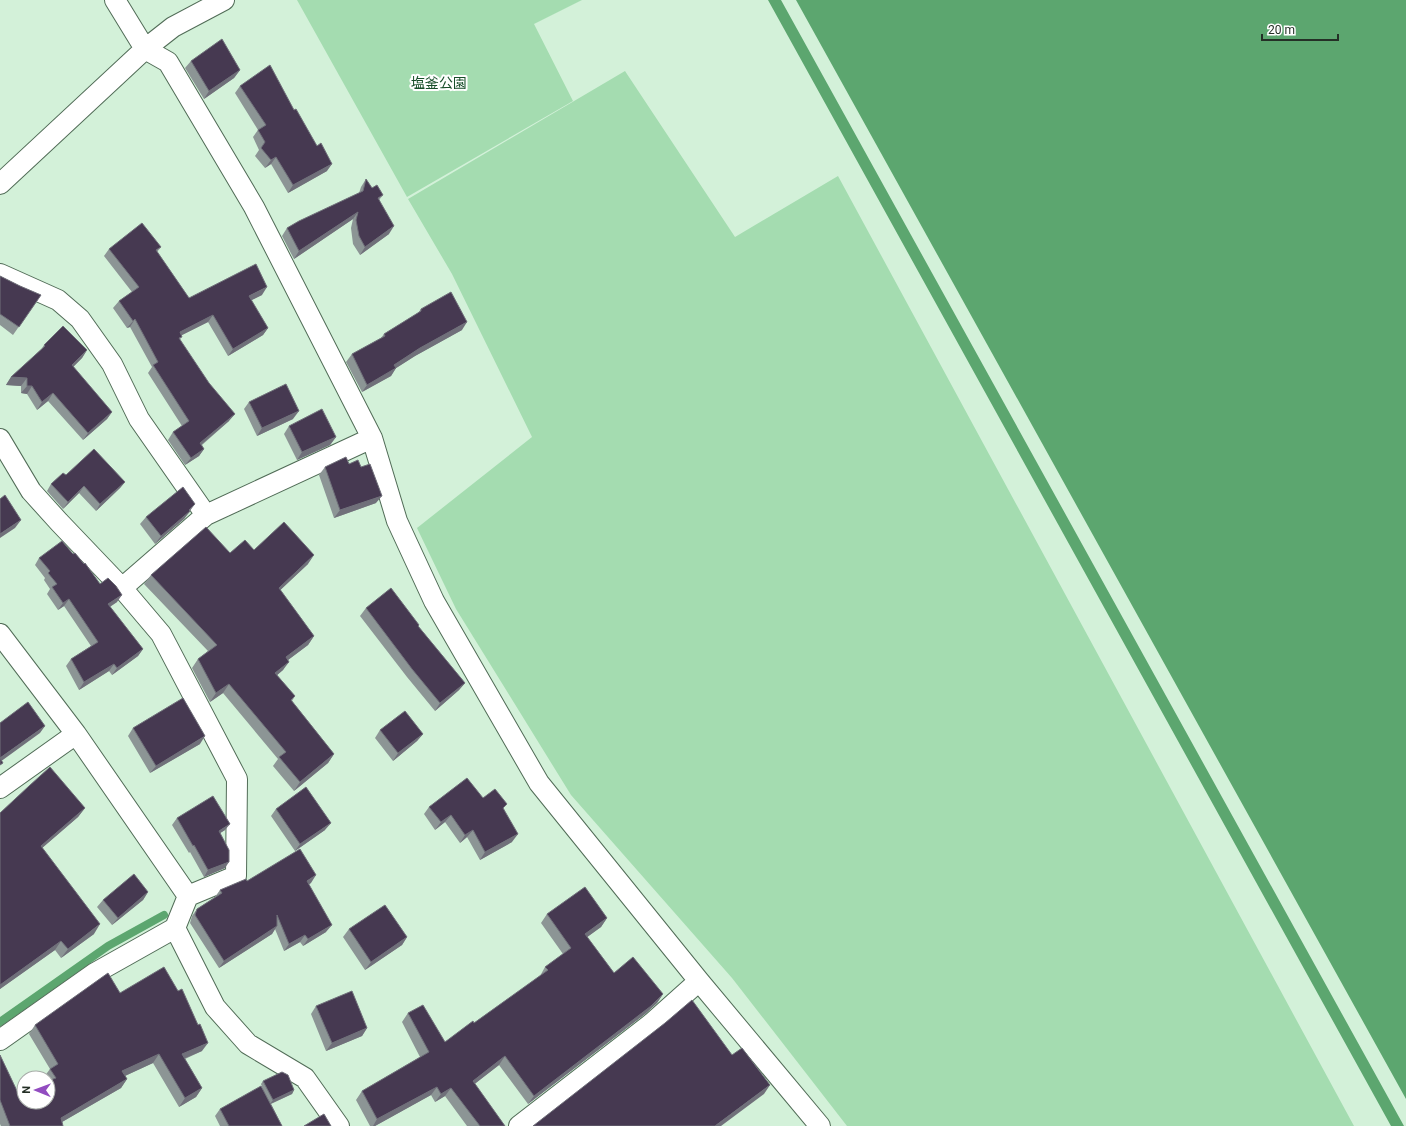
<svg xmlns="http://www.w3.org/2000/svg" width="1406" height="1126" font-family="Roboto,'Noto Sans JP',sans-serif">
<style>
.green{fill:#a4dcb0}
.water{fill:#5ca66f}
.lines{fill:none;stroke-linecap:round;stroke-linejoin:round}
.stream{stroke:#5ca66f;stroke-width:8}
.street-casing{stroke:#516c57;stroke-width:22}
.street{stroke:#fff;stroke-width:20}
.wall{fill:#8c9595}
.shaded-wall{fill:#70707a}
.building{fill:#463951;stroke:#70707a}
.labels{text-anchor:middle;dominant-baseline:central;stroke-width:4;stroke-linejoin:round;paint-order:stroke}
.park-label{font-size:14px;fill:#174e29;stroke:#fff}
</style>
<rect width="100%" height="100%" fill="#d3f1d9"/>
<path class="green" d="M297 0H582L534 24 573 101 407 197Z
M625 71 735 237 838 176 1354 1126H847L732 978 571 795 456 609 417 528 532 437 452 274 408 199Z"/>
<path class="water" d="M768 0H781L1404 1126H1391Z
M796 0H1406V1099Z"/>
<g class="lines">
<path class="stream" d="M0 1022 108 946 164 915"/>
<g class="street-casing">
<path id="street" d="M115 0 145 49 168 62 254 207 372 438 397 521 434 601 539 783 699 981 820 1126
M0 184 145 49 173 27 224 0
M0 274 58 300 80 319 112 364 139 419 206 515 122 588
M0 439 31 491 59 522 122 588 161 634 237 779 236 876 188 896
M206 515 372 438
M0 634 76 734 188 896 175 928 95 973 0 1040
M0 788 76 734
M175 928 215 1007 248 1044 305 1078 339 1126
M519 1126 652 1023 699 981"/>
</g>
<use href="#street" class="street"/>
</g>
<path class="wall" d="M191 61 240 70 234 78 204 99 185 68Z
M240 86 327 171 288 193 271 164 265 168 255 156 259 150 253 137 258 130 235 93Z
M366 179 372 188 383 195 379 200 389 234 360 255 353 244 351 228 353 219 294 259 282 236 287 228 359 193 361 187Z
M161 247 157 252 189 298 262 295 251 300 268 328 263 335 228 356 208 322 182 335 180 340 229 421 202 445 204 449 199 456 185 465 168 440 173 432 182 426 148 373 152 367 130 327 127 328 113 308 119 301 132 292 104 256 109 249Z
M0 276 20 286 41 295 13 335 0 325Z
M421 309 462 330 415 356 396 368 391 376 362 392 346 362 352 354 381 338 384 334 418 313Z
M44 345 87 350 82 358 73 367 112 412 107 419 83 440 48 401 37 410 27 394 21 393V386L6 385 11 377 41 350Z
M249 402 293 419 257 436 244 409Z
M289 426 336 437 330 445 297 460 284 434Z
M349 464 361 467 376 503 334 518 319 475 325 467Z
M66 475 125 482 120 488 96 511 79 493 63 509 47 491 51 484Z
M190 512 188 514 184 519 155 544 140 524 146 517Z
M254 550 308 564 280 590 314 636 308 645 288 660 283 670 277 675 295 696 292 701 334 754 328 763 294 791 273 766 278 759 223 693 210 702 192 668 198 659 208 651 144 584 151 575 230 553Z
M73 554 117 602 110 607 143 649 138 656 112 675 109 671 79 690 66 666 71 659 91 646 64 606 58 610 47 594 50 589 44 580 45 578 35 565 39 558Z
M366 608 419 625 418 626 465 683 459 690 435 711 407 677 360 616Z
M133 728 200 744 150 773 128 736Z
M380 730 423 734 417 741 393 761 375 738Z
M483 798 504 809 512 842 480 860 467 837 460 843 445 822 435 830 424 814 429 807Z
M85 808 78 817 42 848 94 934 61 958 55 950 0 989V813Z
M276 809 325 830 295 851 271 816Z
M177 818 225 830 220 833 225 868 204 877 190 852 189 853 172 825Z
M247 881 311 883 308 884 326 932 303 946 300 942 284 951 275 929 272 934 219 968 190 923 192 916 197 909 215 897 220 890Z
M148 892 143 900 112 925 97 907 103 900Z
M547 914 607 918 601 927 587 937 614 973 663 994 657 1003 645 1014 528 1104 499 1065 474 1084 505 1126H467L445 1096 435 1102 431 1095 375 1126H370L356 1100 362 1091 420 1057 402 1022 408 1013 445 1042 474 1023 540 976 545 967 563 954 541 923Z
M349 929 407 937 402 945 365 970 343 937Z
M120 993 202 1051 185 1059 202 1088 196 1097 179 1107 153 1063 125 1076 127 1079 121 1088 62 1122 63 1126H1L0 1124V1055L18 1093 48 1102V1078H45L44 1077 50 1069 29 1034 35 1025Z
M316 1006 367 1028 362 1036 326 1051 311 1014Z
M263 1081 294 1090 292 1094 271 1104 282 1126H220L215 1116 220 1109 263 1090 261 1084Z"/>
<path class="shaded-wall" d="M240 70 234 78 204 99 209 91Z
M276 157 271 164 265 168 271 160Z
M332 164 327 171 288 193 293 185Z
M358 212 353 219 294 259 299 251Z
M394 226 389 234 360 255 365 247Z
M267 287 262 295 244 304 249 296Z
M213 315 208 322 174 339 180 332Z
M135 319 130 327 127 328 133 321Z
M467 322 462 330 415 356 390 372 396 368 391 376 362 392 367 385 394 365 420 348Z
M268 328 263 335 228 356 233 349Z
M87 350 82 358 67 373 72 365Z
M11 377 27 378 21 386 6 385Z
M27 386H32L27 394 21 393Z
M53 393 48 401 37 410 42 402Z
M299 411 293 419 257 436 262 428Z
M112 412 107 419 83 440 88 433Z
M235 414 229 421 195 450 200 443Z
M336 437 330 445 297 460 302 452Z
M204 449 199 456 185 465 191 458Z
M125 482 120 488 96 511 100 504Z
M84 486 79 493 63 509 68 502Z
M382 496 376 503 334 518 340 510Z
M195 504 184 519 155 544 161 536 189 510Z
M21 520 15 528 0 538V534Z
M314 555 308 564 273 597 279 588Z
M122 595 117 602 103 611 108 604Z
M69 599 64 606 58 610 63 603Z
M314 636 308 645 280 666 286 657Z
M143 649 138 656 112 675 117 668Z
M289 662 283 670 269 682 275 673Z
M114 664 109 671 79 690 84 682Z
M465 683 459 690 435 711 440 703Z
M229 684 223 693 210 702 216 693Z
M45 726 40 733 0 762V758Z
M423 734 417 741 393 761 398 753Z
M205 736 200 744 150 773 156 766Z
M334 754 328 763 294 791 300 782Z
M85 808 78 817 34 855 41 846Z
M451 815 445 822 435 830 441 822Z
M331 823 325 830 295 851 300 844Z
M230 824 225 830 214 837 219 831Z
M473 830 467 837 460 843 465 835Z
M518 834 512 842 480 860 485 852Z
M229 862 225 868 204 877 208 870Z
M316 875 311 883 302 889 307 881Z
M148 892 143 900 112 925 118 918Z
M607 918 601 927 579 943 585 934Z
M100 924 94 934 61 958 68 949Z
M332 925 326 932 303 946 308 939Z
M277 926 272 934 219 968 224 961Z
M305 935 300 942 284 951 289 944Z
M407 937 402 945 365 970 371 962Z
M61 941 55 950 0 989V985Z
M663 994 657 1003 645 1014 528 1104 534 1096Z
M367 1028 362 1036 326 1051 332 1043Z
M208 1043 202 1051 176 1062 182 1054Z
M159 1054 153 1063 116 1080 122 1071Z
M505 1056 499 1065 467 1090 473 1081Z
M127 1079 121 1088 55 1126 61 1118Z
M770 1085 764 1094 721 1126H715Z
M437 1087 431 1095 375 1126H373L377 1119Z
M202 1088 196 1097 179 1107 185 1098Z
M451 1088 445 1096 435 1102 441 1094Z
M294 1090 292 1094 270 1104 273 1100Z"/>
<path class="building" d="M222 39 240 70 209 91 191 61Z
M270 65 294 110 296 109 317 146 321 143 332 164 293 185 276 157 271 160 261 148 265 142 258 130 266 125 240 86Z
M366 179 372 188 377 185 383 195 378 198 394 226 365 247 359 236 356 220 358 212 299 251 287 228 299 221 363 191Z
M142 223 161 247 156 250 189 298 256 264 267 287 249 296 268 328 233 349 213 315 180 332 182 337 179 338 209 383 235 414 200 443 204 449 191 458 173 432 189 421 153 365 158 362 135 319 133 321 119 301 139 287 109 249Z
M0 276 20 286 41 295 19 327 0 314Z
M451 292 467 322 420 348 394 365 396 368 367 385 352 354 385 336 384 334 421 311V309Z
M63 326 87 350 72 365 112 412 88 433 53 393 42 402 32 386H27V378L11 377 45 346 44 345Z
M286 384 299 411 262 428 249 402Z
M322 409 336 437 302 452 289 426Z
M94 449 125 482 100 504 84 486 68 502 51 484 63 473 66 475Z
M346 457 349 464 358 460 361 467 370 464 382 496 340 510 325 467Z
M183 487 195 504 189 510 190 511 161 536 146 517Z
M5 495 21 520 0 534V499Z
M284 522 314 555 279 588 314 636 286 657 289 662 275 673 295 696 291 700 334 754 300 782 279 757 286 752 229 684 216 693 198 659 217 645 151 575 206 527 230 553 245 540 254 550Z
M62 541 73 554 75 553 84 564 85 563 100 584 108 578 116 586 122 595 108 604 143 649 117 668 114 664 84 682 71 659 98 642 69 599 63 603 52 587 57 584 48 573 50 571 39 558Z
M391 588 419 625 418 626 465 683 440 703 412 669 366 608Z
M183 698 205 736 156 766 133 728Z
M28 702 45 726 0 758 3 763 0 765V723Z
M405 711 423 734 398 753 380 730Z
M50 767 85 808 41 846 100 924 68 949 61 941 0 985V813L29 786Z
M467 778 483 798 495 789 507 804 503 808 518 834 485 852 473 830 465 835 451 815 441 822 429 807Z
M306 787 331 823 300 844 276 809Z
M213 796 230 824 219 831 229 850V862L208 870 194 845 193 846 177 818Z
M300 849 316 875 307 881 332 925 308 939 305 935 289 944 277 915V926L224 961 195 915 197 909 222 893 220 890 246 879 247 881Z
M134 874 148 892 118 918 103 900Z
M585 887 607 918 585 934 614 973 633 957 663 994 651 1006 534 1096 505 1056 473 1081 505 1126H480L451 1088 441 1094 437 1087 377 1119 362 1091 429 1052 408 1013 423 1005 445 1042 473 1021 474 1023 548 970 545 967 571 948 547 914Z
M385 905 407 937 371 962 349 929Z
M164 967 178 991 182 989 198 1025 200 1024 208 1043 182 1054 202 1088 185 1098 159 1054 122 1071 127 1079 61 1118 63 1126H10L0 1100V1055L18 1093 24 1091V1102H48V1081L56 1078 50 1069 58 1064 35 1025 108 973 120 993Z
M352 991 367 1028 332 1043 316 1006Z
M692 1000 732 1055 742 1048 770 1085 715 1126H533L665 1023Z
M282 1072 288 1075 294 1090 273 1100 263 1081Z
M261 1086 282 1126H229L220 1109Z
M324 1114 331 1126H304Z"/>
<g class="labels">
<g class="park-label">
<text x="439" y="83">塩釜公園</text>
</g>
</g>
<g transform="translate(36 1090) rotate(271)"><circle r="19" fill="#ffffff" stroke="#a7aca8"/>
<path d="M0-3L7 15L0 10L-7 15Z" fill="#924cc0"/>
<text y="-6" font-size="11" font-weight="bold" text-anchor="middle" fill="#242f26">N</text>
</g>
<path d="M1262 34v6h76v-6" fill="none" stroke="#242f26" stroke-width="2"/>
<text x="1268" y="34" font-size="12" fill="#242f26" stroke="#ffffff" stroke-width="3" paint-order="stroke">20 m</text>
</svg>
